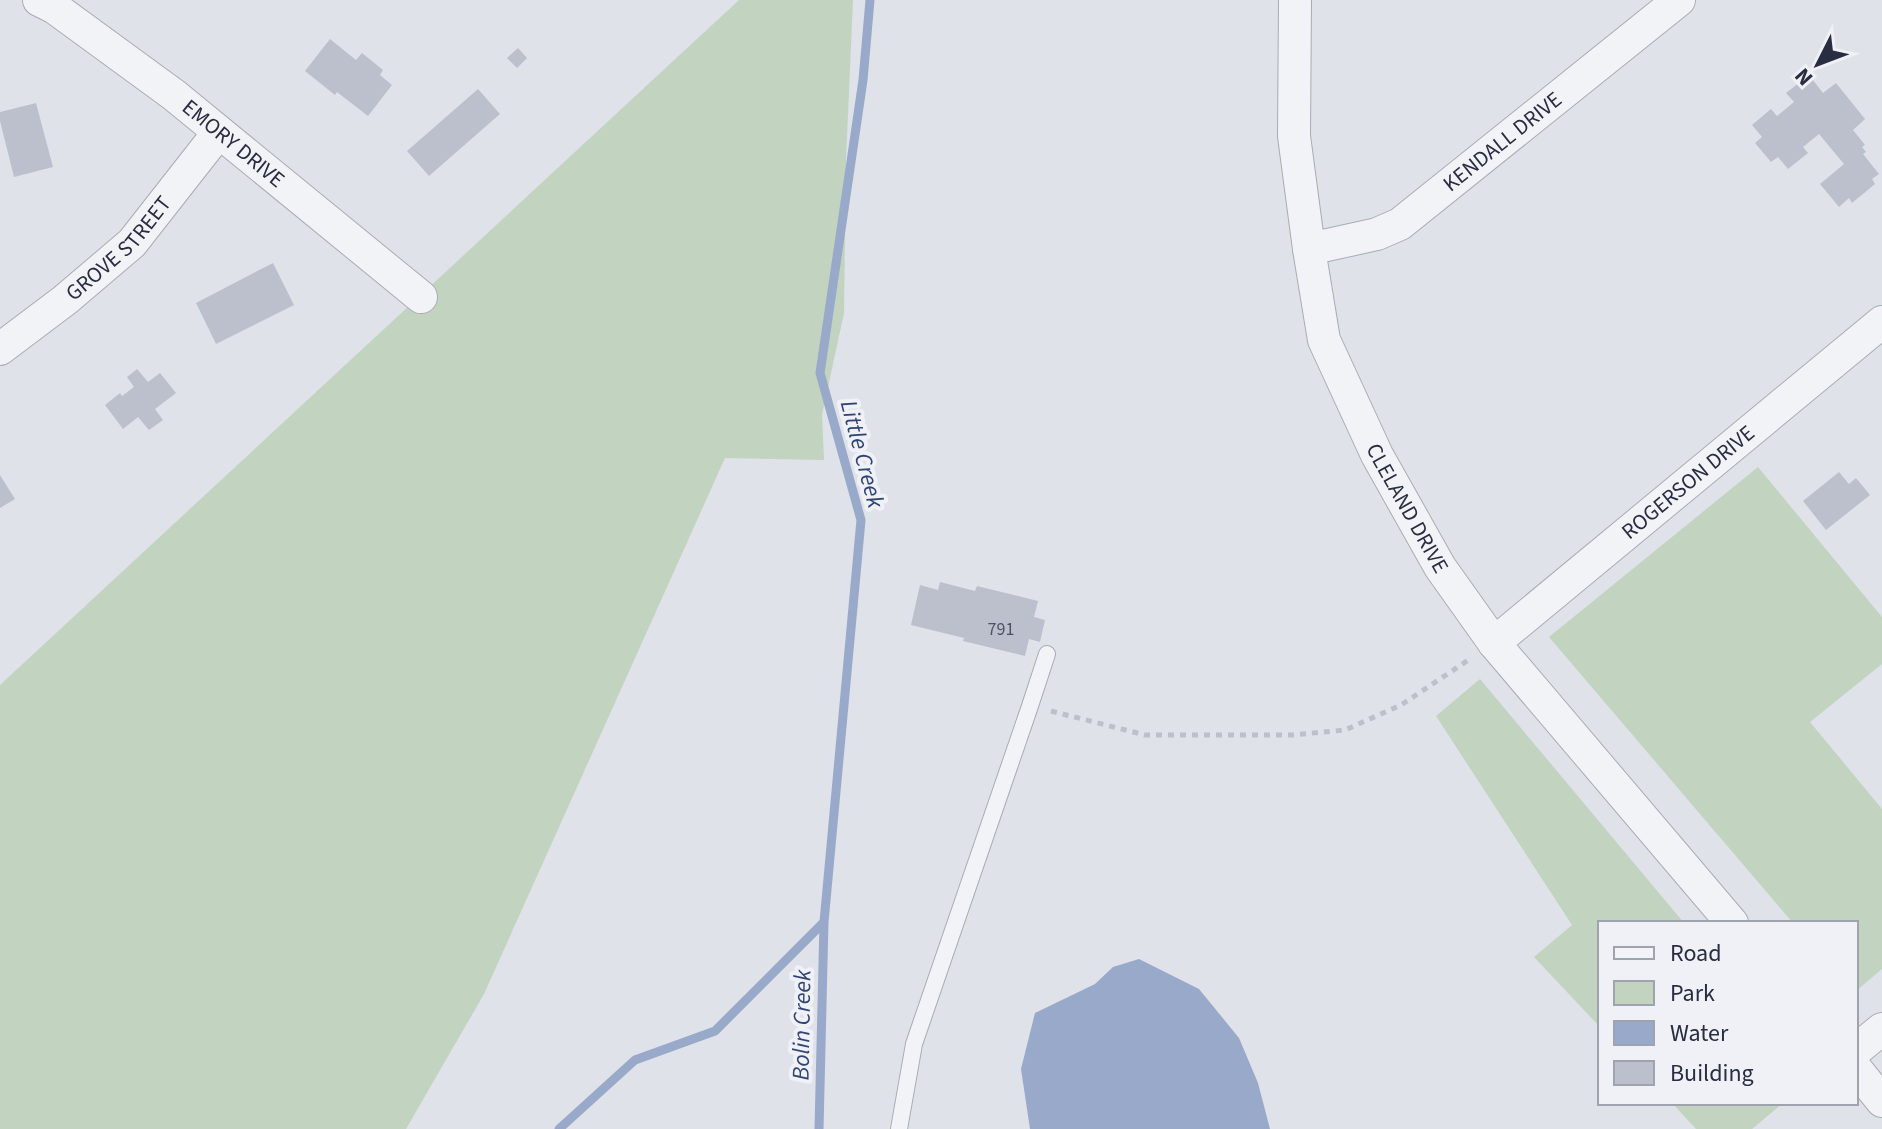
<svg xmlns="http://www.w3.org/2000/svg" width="1882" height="1129" font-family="'Source Sans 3',sans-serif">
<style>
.green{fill:#c2d3c0}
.water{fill:#99a9ca}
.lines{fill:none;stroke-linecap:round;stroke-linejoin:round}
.stream{stroke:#99a9ca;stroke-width:9}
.building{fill:#bcc0cc}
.service-casing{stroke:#a8acb7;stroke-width:18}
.minor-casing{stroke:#a8acb7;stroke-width:34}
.path{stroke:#bdc0c8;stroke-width:5;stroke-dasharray:6 6;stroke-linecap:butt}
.service{stroke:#f2f3f7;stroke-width:16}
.minor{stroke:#f2f3f7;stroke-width:32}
.labels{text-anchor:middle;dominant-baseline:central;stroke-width:8;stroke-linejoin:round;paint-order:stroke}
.number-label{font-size:18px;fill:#4d5264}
.street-label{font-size:22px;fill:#282d41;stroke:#eff1f6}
.water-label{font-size:24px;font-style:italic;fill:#314476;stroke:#eff1f6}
</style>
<rect width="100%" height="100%" fill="#dfe2e9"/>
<path class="green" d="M739 0H853L846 160 844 313 822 415 824 460 725 458 484 994 406 1129H0V685Z
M1758 467 1882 617V664L1810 722 1882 809V969L1856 991V923H1793L1549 637Z
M1480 679 1684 923H1600V1027L1534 957 1572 925 1436 716Z
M1672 1103H1783L1752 1129H1696Z"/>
<path class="water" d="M1139 959 1199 989 1239 1038 1258 1083 1270 1129H1030L1021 1069 1035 1013 1095 984 1113 967Z"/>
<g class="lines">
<path class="stream" d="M559 1129 635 1060 715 1031 824 922
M819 1129 824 922 861 520 820 373 863 80 870 0"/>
</g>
<path class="building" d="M330 39 356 60 362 53 383 70 380 75 392 85 368 116 337 92 335 95 305 71Z
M518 48 527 58 517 68 507 58Z
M1809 75 1823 93 1836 83 1865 119 1853 130 1865 145 1862 147 1866 152 1863 154 1879 174 1872 179 1875 184 1852 203 1849 198 1839 207 1820 184 1844 164 1819 134 1803 147 1808 153 1788 169 1778 157 1771 162 1755 143 1762 137 1752 125 1771 109 1777 116 1794 102 1786 93Z
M478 89 500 114 429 176 407 151Z
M36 103 53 167 14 177 0 121V112Z
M273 263 294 305 216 344 196 303Z
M137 369 148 382 160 373 176 393 155 409 163 420 149 430 138 417 123 429 105 405 120 393 122 396 134 387 127 377Z
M1839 472 1849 484 1856 478 1870 495 1826 530 1803 501Z
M0 475 15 499 0 508Z
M940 582 975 591 977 586 1038 601 1034 617 1045 620 1040 642 1029 639 1025 656 963 641 964 638 911 625 920 585 938 590Z"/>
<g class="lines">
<g class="service-casing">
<path id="service" d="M899 1129 914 1044 1030 706 1047 654"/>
</g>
<g class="minor-casing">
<g id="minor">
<path id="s1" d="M39 0 55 8 174 95 421 297"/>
<path id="s2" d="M1295 0 1294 136 1309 249 1324 340 1377 455 1440 567 1494 643 1732 923"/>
<path id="s3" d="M1309 249 1377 234 1400 224 1679 0"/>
<path id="s4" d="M0 349 65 300 132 243 219 132"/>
<path id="s5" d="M1494 643 1882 322"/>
<path d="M1856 1050 1882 1029"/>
<path d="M1856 1069 1882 1101"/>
</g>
</g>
<path class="path" d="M1051 711 1145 735H1292L1345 730 1401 705 1470 659"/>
<use href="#service" class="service"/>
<use href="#minor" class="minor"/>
</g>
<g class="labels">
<g class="number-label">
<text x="1001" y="629">791</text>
</g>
<g class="street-label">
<text stroke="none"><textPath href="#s3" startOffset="226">KENDALL DRIVE</textPath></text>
<text stroke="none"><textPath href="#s1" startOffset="242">EMORY DRIVE</textPath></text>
<text stroke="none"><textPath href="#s4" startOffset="156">GROVE STREET</textPath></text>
<text stroke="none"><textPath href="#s5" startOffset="252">ROGERSON DRIVE</textPath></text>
<text stroke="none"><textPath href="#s2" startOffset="530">CLELAND DRIVE</textPath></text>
</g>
<g class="water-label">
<text transform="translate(862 454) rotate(75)">Little Creek</text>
<text transform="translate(802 1025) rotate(-89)">Bolin Creek</text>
</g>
</g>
<rect x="1598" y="921" width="260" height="184" fill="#eff1f6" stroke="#9fa3ae" stroke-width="2"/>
<rect x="1614" y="947" width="40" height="12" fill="#f2f3f7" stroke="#9fa3ae" stroke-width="2"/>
<text x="1670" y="961" font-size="24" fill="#282d41">Road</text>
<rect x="1614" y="981" width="40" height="24" fill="#c2d3c0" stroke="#9fa3ae" stroke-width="2"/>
<text x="1670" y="1001" font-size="24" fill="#282d41">Park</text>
<rect x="1614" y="1021" width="40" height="24" fill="#99a9ca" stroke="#9fa3ae" stroke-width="2"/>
<text x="1670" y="1041" font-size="24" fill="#282d41">Water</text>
<rect x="1614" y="1061" width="40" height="24" fill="#bcc0cc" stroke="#9fa3ae" stroke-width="2"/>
<text x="1670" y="1081" font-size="24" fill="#282d41">Building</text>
<g transform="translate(1818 64) rotate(228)" stroke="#eff1f6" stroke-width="6" paint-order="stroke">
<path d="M0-6L14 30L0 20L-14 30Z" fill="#282d41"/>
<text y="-12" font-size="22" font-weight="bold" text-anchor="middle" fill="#282d41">N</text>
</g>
</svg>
